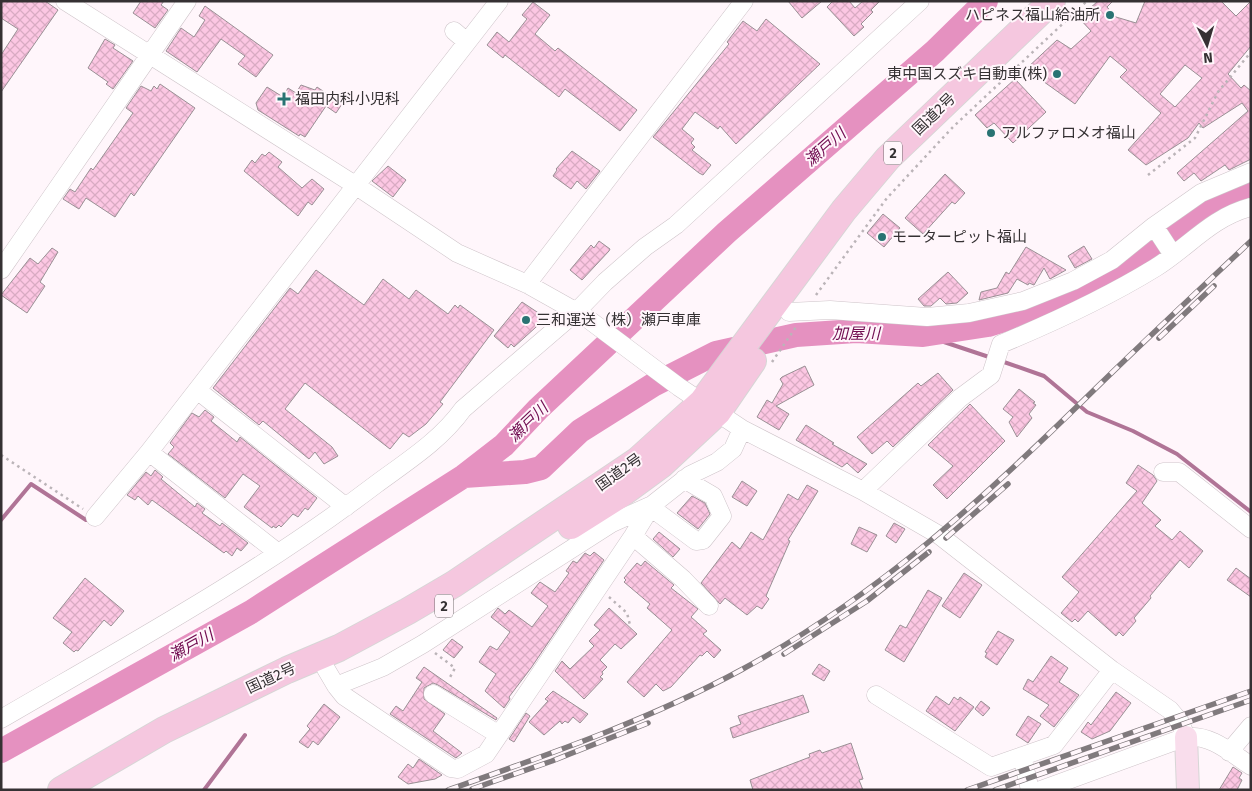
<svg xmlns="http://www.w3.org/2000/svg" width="1252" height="791" font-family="'Fira Sans','Noto Sans JP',sans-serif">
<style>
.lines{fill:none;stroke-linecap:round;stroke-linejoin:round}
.stream{stroke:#b07496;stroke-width:4}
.river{stroke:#e591c0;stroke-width:24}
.building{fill:url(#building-cross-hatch);stroke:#9a9095;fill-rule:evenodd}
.minor-casing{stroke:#cec4c9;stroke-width:19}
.major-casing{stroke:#d7d6d6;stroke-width:24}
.highway-casing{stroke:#d7d6d6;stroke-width:28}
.path{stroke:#bbb4b8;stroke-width:2.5;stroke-dasharray:2.5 4;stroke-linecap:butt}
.minor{stroke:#fff;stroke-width:18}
.major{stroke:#f9ddec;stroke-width:22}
.highway{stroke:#f5c7df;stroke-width:26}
.rail-casing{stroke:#807a7d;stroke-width:5.5}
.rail{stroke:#fff6fb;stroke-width:4;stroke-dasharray:11;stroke-linecap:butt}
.poi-dot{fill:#297373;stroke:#fff6fb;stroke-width:2}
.labels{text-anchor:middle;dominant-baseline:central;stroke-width:4;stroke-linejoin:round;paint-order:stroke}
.shield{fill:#fff6fb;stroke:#726c6f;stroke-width:1}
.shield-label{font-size:14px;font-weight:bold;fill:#353133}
.poi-label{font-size:15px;fill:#353133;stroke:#fff6fb;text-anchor:start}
.street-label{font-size:15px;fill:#353133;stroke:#fff6fb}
.water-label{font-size:16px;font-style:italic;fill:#710d51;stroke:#fff6fb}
</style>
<defs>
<pattern id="building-cross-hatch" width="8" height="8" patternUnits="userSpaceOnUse" patternTransform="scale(1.25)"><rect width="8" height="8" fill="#fcc7e3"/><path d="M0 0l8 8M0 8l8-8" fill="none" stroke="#d9abc3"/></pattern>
</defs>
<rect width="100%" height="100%" fill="#fff6fb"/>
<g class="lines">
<path class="stream" d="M923 335 992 358
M1001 361 1044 376 1087 412 1133 431 1177 454 1251 512
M1 520 31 484 86 520 89 516
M204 790 245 735"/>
<path class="river" d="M464 476 525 472 541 468 580 431 653 385 716 353 796 335 856 331 923 335 988 325 1023 314 1064 299 1105 277 1230 197 1251 190
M1 751 251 612 464 476 504 445 538 409 727 232 935 51 986 1"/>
</g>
<path class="building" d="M1 1H45L58 10 1 92V55L18 29 1 18Z
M141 1H164L161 5 168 10 155 28 133 13Z
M788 1H822L802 18Z
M833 1H849L855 8 863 1H880L871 10 873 12 861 24 864 27 854 36 827 7Z
M1098 1H1113L1107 7 1116 17 1136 23 1145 1H1221L1236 16 1251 1V46L1228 74 1241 88 1244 85 1251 91V159L1229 170 1225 165 1201 181 1194 173 1184 181 1177 173 1248 111 1242 103 1203 128 1199 123 1188 138 1146 165 1128 150 1161 113 1120 77 1127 70 1110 56 1075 104 1026 69 1057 40 1071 49 1091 31 1079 18ZM1185 65 1202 78 1175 107 1160 94Z
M533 2 550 15 535 34 555 51 558 48 637 110 620 131 565 89 559 97 505 55 503 58 487 45 497 32 509 42 527 19 522 15Z
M205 6 273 55 256 77 238 64 245 56 221 39 197 72 166 51 181 28 194 37 205 20 199 16Z
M766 19 820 64 736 144 720 126 718 129 695 112 682 129 694 139 691 143 695 147 692 150 711 165 703 175 699 173 653 137 729 44 727 42 743 21 757 31Z
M105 39 115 45 113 48 133 61 113 89 106 84 108 82 88 68Z
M1015 79 1046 112 1013 143 994 123 987 128 975 115Z
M160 84 195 108 134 196 131 193 115 217 86 198 79 209 63 199 70 189 75 192 91 168 93 170 133 113 126 108 141 86 151 91 154 86 157 89Z
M301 85 315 90 317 87 342 104 336 113 326 106 305 137 300 134 299 136 258 110 256 103 267 87 283 97 288 88 296 93Z
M572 151 600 171 586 189 577 181 571 189 553 176 557 170 556 169Z
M269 152 282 162 278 167 302 188 312 179 324 189 312 205 308 202 298 216 244 171 252 160 255 163 262 154 265 156Z
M388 166 406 180 393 197 372 181Z
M945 174 965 193 955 204 952 202 923 234 905 218Z
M883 214 900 228 884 247 867 233Z
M599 241 610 249 609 251 582 280 570 270 591 245 594 248Z
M1084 246 1092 259 1075 268 1068 256Z
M1026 247 1066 270 1050 279 1044 268 1034 285 1029 283 1028 285 1017 279 1008 293 979 300 981 292 997 288 1006 272 1009 274Z
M52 248 58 252 40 282 45 286 27 313 1 295 30 258 38 264Z
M316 270 364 305 383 279 409 299 416 290 448 314 455 305 458 308 460 305 494 330 440 402 443 404 426 424 409 437 403 433 390 449 305 383 285 409 332 447 338 456 324 464 315 452 309 459 263 421 259 425 213 388 290 288 298 294Z
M948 272 968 293 957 303 946 304 940 298 931 306H924L918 299Z
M522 302 546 318 514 347 511 344 508 348 494 336Z
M805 366 814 385 776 406 789 414 779 430 757 417 767 400 772 403 783 384 780 379 782 377Z
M938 373 953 390 893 447 887 441 872 454 857 437 918 383 921 386Z
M1019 389 1035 402 1033 403 1036 405 1029 414 1032 418 1017 437 1009 422 1013 417 1003 409Z
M970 404 1005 441 947 499 933 485 953 466 928 445Z
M205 410 214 417 211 421 237 442 240 437 317 498 308 510 305 508 298 517 293 514 281 527 279 525 276 528 273 526 272 528 244 507 260 486 243 474 225 498 168 454 174 447 170 443 192 413 199 417Z
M806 425 834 443 832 444 867 464 858 473 847 463 842 467 796 440Z
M1138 465 1153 475 1157 481 1142 503 1161 520 1155 526 1172 540 1180 531 1203 551 1189 568 1180 560 1150 596 1151 598 1134 618 1136 621 1123 636 1119 632 1116 636 1088 611 1078 622 1075 619 1072 622 1061 613 1079 592 1062 577 1137 491 1126 483Z
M155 470 163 477 161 479 195 507 197 503 205 509 202 513 220 526 222 523 248 543 241 551 237 548 232 556 226 551 224 553 152 500 148 505 138 496 135 500 127 495 146 472 151 476Z
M742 481 757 491 747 506 732 497Z
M807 485 818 491 788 540 790 541 766 596 769 599 762 609 757 606 747 615 725 598 720 604 701 583 732 542 740 549 751 532 763 540 788 494 798 500Z
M692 496 705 503 710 514 698 529 677 513Z
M894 523 905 529 896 543 886 536Z
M859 527 877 535 867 552 851 544Z
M659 532 680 549 673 557 653 539Z
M594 552 604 560 531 668 509 697 510 699 504 708 485 691 496 674 479 662 490 646 497 650 510 632 491 617 498 608 505 614 509 610 532 627 548 606 531 593 539 583 540 582 555 592 569 573 566 571 573 561 577 563 585 553 590 556Z
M645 561 674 585 671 588 698 609 691 617 707 631 703 634 721 650 714 658 707 651 702 656 700 655 671 687 663 691 656 684 644 697 627 682 672 630 647 608 650 604 624 582 626 580 624 578 637 563 641 566Z
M1236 568 1251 579V597L1227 580Z
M964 573 982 585 960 618 942 606Z
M85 578 124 611 111 626 104 620 78 651 76 650 74 652 63 643 72 632 53 618Z
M928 590 942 598 904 662 885 650 900 625 906 628Z
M609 608 637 634 621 649 615 644 600 660 607 667 602 672 603 674 600 677 603 679 584 699 555 671 562 661 570 669 594 646 589 641 600 630 594 625Z
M998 631 1014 640 997 665 985 657 987 653 985 652Z
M452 639 463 647 454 658 443 650Z
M1051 656 1068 668 1059 682 1079 695 1054 727 1040 716 1049 705 1023 689 1028 679 1033 682Z
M819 664 830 671 824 681 812 674Z
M424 667 497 718 496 720 438 685 433 683 424 688V699L445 714 433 731 462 753 456 758 390 714 396 706 403 711 422 682 416 678Z
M553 691 588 714 580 723 573 717 568 723 565 721 562 724 560 721 544 735 529 722 548 701 545 699Z
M1116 692 1131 703 1110 731 1092 739 1081 732 1088 722 1091 725Z
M803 695 809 712 733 738 730 728 741 724 738 716Z
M936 696 949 705 954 697 958 700 960 697 974 707 955 731 926 711Z
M981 701 990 708 983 716 975 709Z
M324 704 340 717 318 745 313 741 308 748 299 742 310 729 307 726Z
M526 713 530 716 514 742 509 739Z
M1028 716 1041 724 1028 743 1016 735Z
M851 743 863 779 859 780 863 790H753L750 780 810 757 809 754 820 750 822 753Z
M419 759 442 775 435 779 408 784 398 777 408 764 413 768Z
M1233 767 1242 773 1239 778 1242 780 1237 790H1219Z"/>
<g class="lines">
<g class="minor-casing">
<path id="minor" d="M65 1 355 185 457 253 527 284 584 316 679 387 742 429 863 491 939 535 1112 670 1170 710 1180 722 1186 737
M454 31 467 42
M1154 226 1173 255
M1 270 187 1
M527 284 744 1
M789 312 830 310 927 317 969 313 1023 301 1073 281 1112 260 1154 226 1201 193 1251 172
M197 390 346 507
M149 452 277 552
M1163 472H1179L1251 529
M684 479 713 496 722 516 703 540 696 541 657 512 652 505 633 536 486 754 458 769 451 768 344 696 336 686 383 667 423 644 612 523 652 505 690 475 717 462 733 449 742 429
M863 491 960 398 991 375 1001 344C1054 322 1106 298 1155 268 1189 247 1210 218 1251 207
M95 517 149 452 499 1
M633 536 683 579 709 606
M326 669 336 686
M433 694 499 735
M876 695 991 767 1054 745 1112 670
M1 719C128 645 258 574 375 485 406 462 440 441 463 409L577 311 605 282 645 247 676 225 920 1
M1229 752 1251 726
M1022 756 1030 790
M1041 790 1186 737C1211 734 1231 753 1251 766"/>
</g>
<g class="major-casing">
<path id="major" d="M1186 737 1188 790"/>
</g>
<g class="highway-casing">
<path id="highway" d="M571 526 620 495 661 465 690 438 718 412 753 361
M61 790 164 730 287 670 339 648 408 611 454 584 638 460 702 402 844 210 888 158 1052 1"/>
</g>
<path class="path" d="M1148 175 1195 138 1218 92 1251 52
M816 295 887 198 953 127 1087 1
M772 362 796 327
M1 455 83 509
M609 597 627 613 630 625
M435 653 455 668 449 679"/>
<use href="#minor" class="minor"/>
<use href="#major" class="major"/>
<use href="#highway" class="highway"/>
<g class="rail-casing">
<path id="rail" d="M1159 338 1214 286
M946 538 1008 484
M784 654 867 601 929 552
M472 789 552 761 648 723
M448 790C547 755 649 720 741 670 878 596 983 499 1093 391 1145 340 1198 291 1251 241
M967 790 1251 691
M995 790 1251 700"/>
</g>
<use href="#rail" class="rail"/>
</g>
<g class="poi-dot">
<circle cx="1110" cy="15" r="5"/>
<circle cx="1057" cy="74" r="5"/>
<path d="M281.5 91.5h5v5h5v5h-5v5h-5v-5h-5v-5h5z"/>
<circle cx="991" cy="133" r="5"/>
<circle cx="882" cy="237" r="5"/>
<circle cx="526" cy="320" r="5"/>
</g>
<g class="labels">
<g class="shield">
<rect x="884" y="141.5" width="18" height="23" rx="4"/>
<rect x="435" y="594.5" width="18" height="23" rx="4"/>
</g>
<g class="shield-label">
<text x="893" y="153">2</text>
<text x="444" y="606">2</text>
</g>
<g class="poi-label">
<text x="1100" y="15" text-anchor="end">ハピネス福山給油所</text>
<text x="1047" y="74" text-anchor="end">東中国スズキ自動車(株)</text>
<text x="295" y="99">福田内科小児科</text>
<text x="1001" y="133">アルファロメオ福山</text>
<text x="892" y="237">モーターピット福山</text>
<text x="536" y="320">三和運送（株）瀬戸車庫</text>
</g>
<g class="street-label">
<text transform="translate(934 114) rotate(-44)">国道2号</text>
<text transform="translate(619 472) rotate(-35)">国道2号</text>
<text transform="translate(271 678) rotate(-25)">国道2号</text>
</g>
<g class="water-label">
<text transform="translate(825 147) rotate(-41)">瀬戸川</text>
<text x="856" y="333">加屋川</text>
<text transform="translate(528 422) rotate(-44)">瀬戸川</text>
<text transform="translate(191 645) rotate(-29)">瀬戸川</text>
</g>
</g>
<rect width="1252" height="791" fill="none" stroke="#353133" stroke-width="5"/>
<g transform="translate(1207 45) rotate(175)" stroke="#fff6fb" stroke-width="4" paint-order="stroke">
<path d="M0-4L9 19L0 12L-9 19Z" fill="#353133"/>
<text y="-8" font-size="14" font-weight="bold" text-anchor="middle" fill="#353133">N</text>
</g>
</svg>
